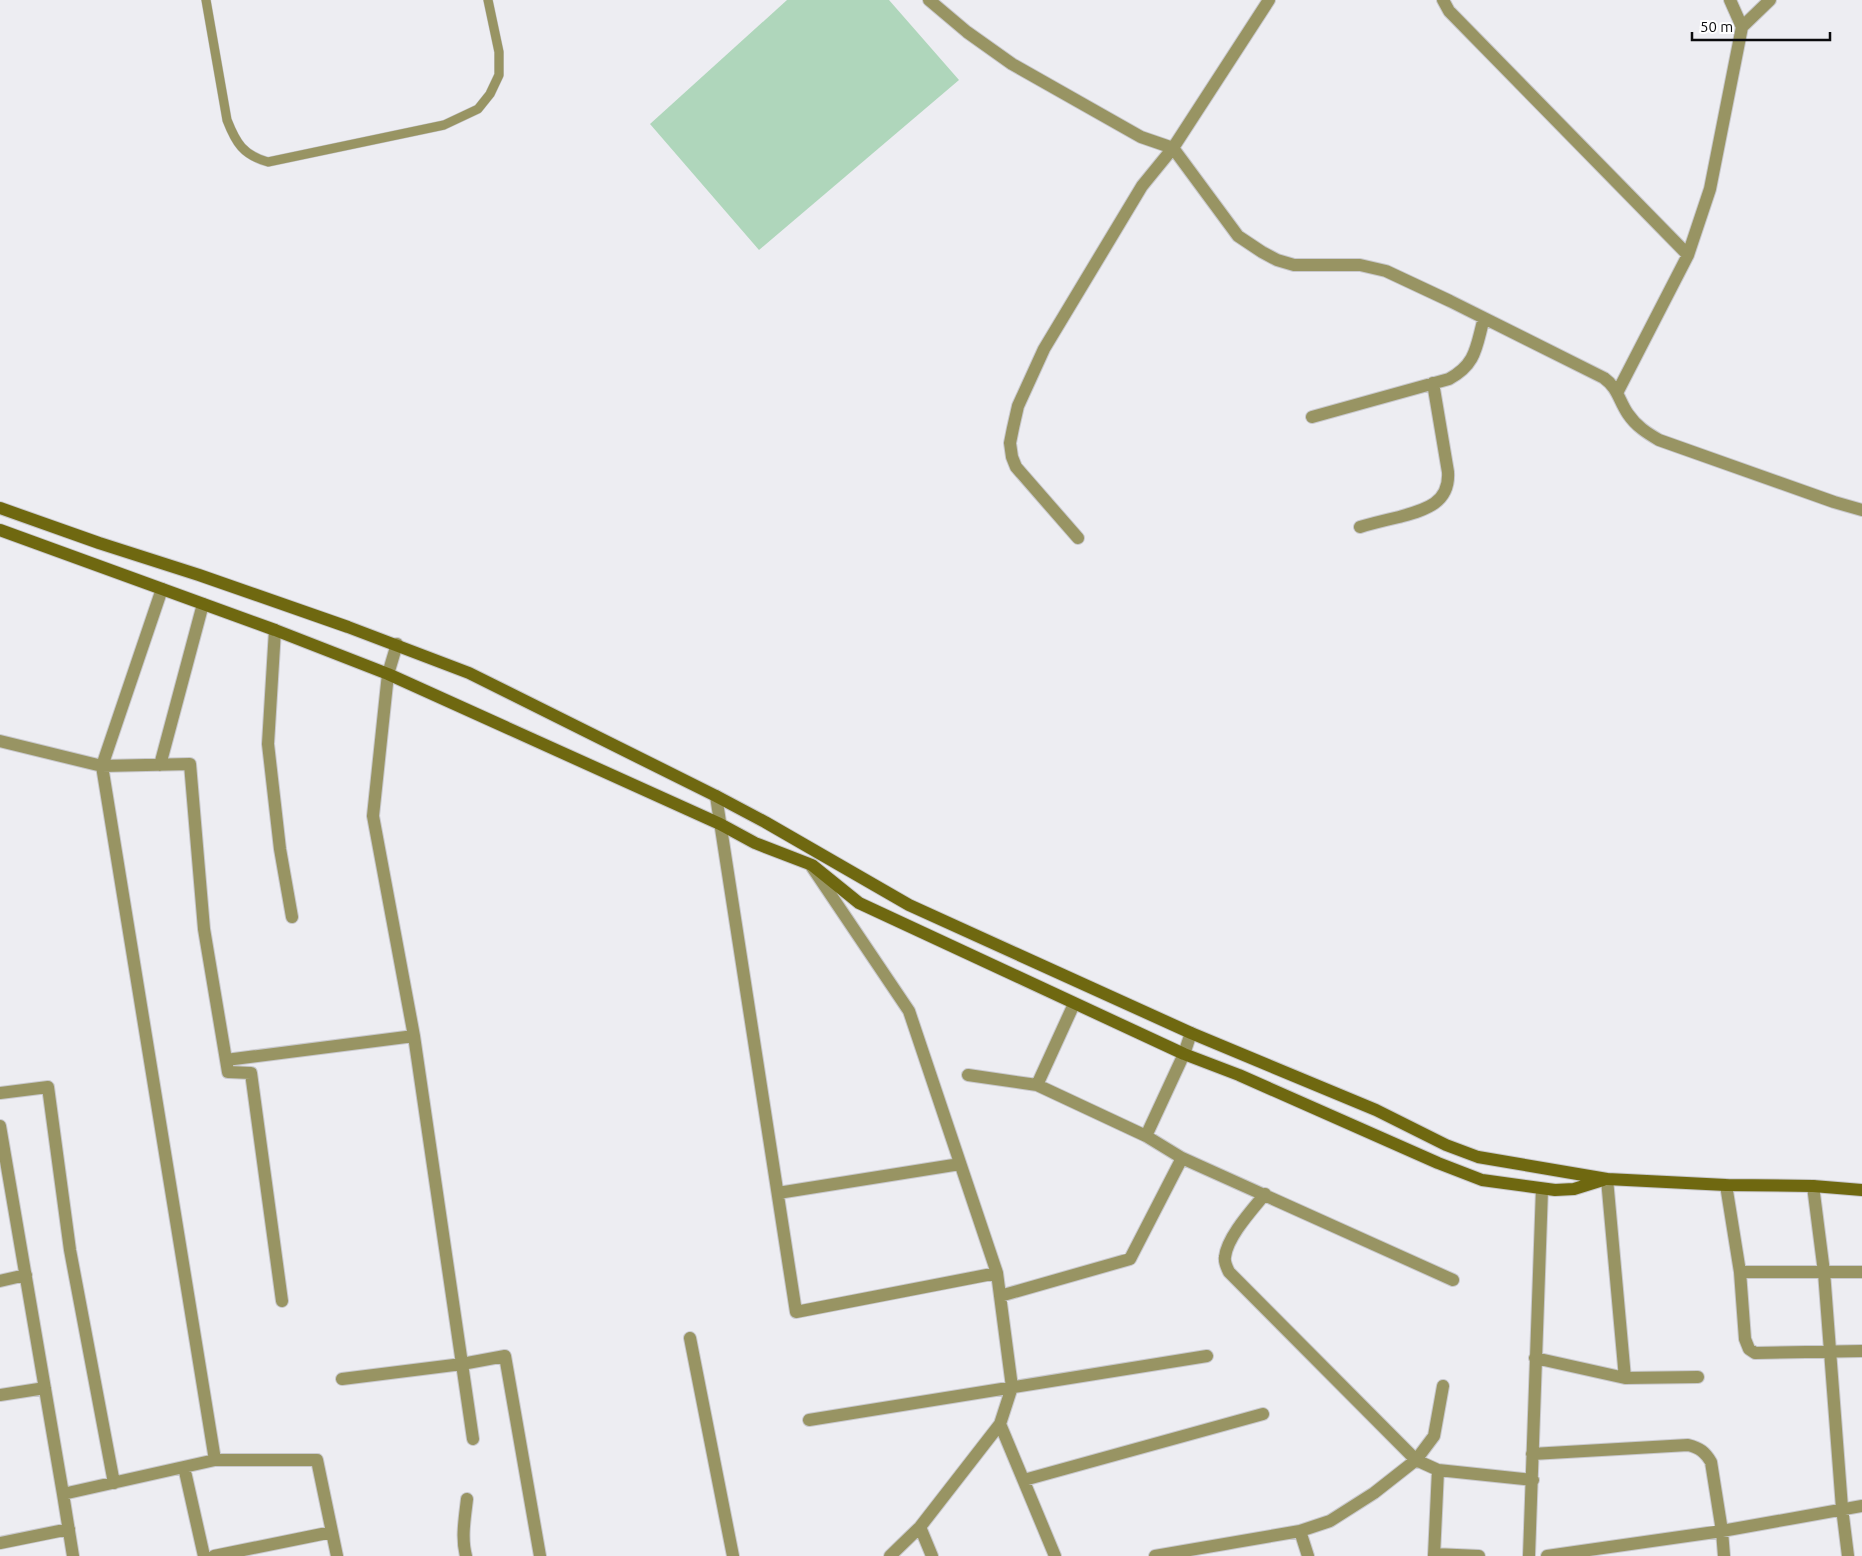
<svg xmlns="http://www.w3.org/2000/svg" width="1862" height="1556" font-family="Ubuntu,sans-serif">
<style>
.green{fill:#afd6bb}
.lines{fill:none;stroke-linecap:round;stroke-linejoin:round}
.lane-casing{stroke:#c9c9cd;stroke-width:10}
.street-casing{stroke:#c9c9cd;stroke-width:14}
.secondary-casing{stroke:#c9c9cd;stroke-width:14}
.lane{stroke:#989463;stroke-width:9}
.street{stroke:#989463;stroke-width:12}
.secondary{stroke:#6f6810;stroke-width:12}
</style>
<rect width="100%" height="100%" fill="#ededf2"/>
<path class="green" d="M787 0H889L959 80 759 250 650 124Z"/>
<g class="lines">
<g class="lane-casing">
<path id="lane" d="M206 0 227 120C236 143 243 155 268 162L444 125 478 109 490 94 499 75V52L488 0"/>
</g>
<g class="street-casing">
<path id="street" d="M929 0 967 32 1012 64 1141 137 1173 148 1238 236 1262 252 1277 260 1294 265H1360L1386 271 1450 301 1604 378C1618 388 1619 401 1628 414 1636 426 1647 433 1659 440L1834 502 1862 510
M1443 0 1449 11 1688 255
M1742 27 1770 0
M1618 391 1688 255 1710 189 1742 27 1730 0
M1312 417 1449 379C1477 364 1476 346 1484 318
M1360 527C1373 523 1386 520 1399 517 1424 510 1450 504 1448 472L1433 383
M1078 538 1016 467 1012 457 1010 443 1013 428 1018 406 1044 349 1142 186 1173 148 1269 0
M275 630 268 744 280 849 292 917
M397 644 388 674 373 816 414 1036 473 1439
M0 741 102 766 190 764 204 929 226 1060 228 1072 251 1073 282 1301
M160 765 203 604
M716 796 796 1312 997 1273
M812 867 909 1011 997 1273 1012 1387 1000 1424 920 1527 890 1556
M226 1060 414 1036
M968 1075 1037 1085 1146 1136 1182 1158 1453 1280
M1037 1085 1074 1004
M0 1093 48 1087 70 1250 114 1483
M0 1126 63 1494 215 1460 102 766 162 589
M1146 1136 1184 1054 1191 1033
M1607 1179 1625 1378
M1726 1185 1740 1272 1745 1339 1749 1349 1755 1353 1862 1351
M1813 1186 1824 1272 1842 1508 1848 1556
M778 1193 960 1164
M1265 1194C1252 1210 1227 1237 1225 1257 1224 1262 1227 1268 1229 1272L1416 1460 1438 1470 1533 1480
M1740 1272H1862
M0 1281 26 1275
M1000 1296 1130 1259 1182 1158
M690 1338 733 1556
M1535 1358 1625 1378 1698 1377
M342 1379 462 1364 505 1356 540 1556
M0 1395 45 1388
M809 1420 1207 1356
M1000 1424 1055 1556
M1532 1454 1688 1445C1700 1448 1705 1452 1711 1462L1722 1531 1724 1556
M215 1460H317L337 1556
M184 1467 204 1556
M1024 1480 1263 1414
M63 1494 73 1556
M920 1527 932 1556
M1300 1531 1308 1556
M0 1543 69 1529
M1434 1554 1479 1556
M214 1556 332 1532
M466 1556C461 1538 465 1517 467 1499
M1155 1556 1300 1531 1330 1521 1374 1493 1416 1460 1434 1436 1443 1386
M1434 1556 1438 1470
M1529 1556 1542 1189
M1547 1556 1722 1531 1862 1506"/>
</g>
<g class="secondary-casing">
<path id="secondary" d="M0 508 99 543 199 575 348 627 469 673 716 796 765 822 909 905 1191 1033 1376 1110 1446 1145 1478 1157 1607 1179 1726 1185 1813 1186 1862 1190
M0 530 275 630 388 674 720 824 755 843 812 865 859 903 1184 1054 1239 1075 1438 1163 1482 1180 1555 1190 1574 1189 1603 1180"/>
</g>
<use href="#lane" class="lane"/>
<use href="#street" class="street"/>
<use href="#secondary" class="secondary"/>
</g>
<path d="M1692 32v8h138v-8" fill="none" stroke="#0b0b0d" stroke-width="2.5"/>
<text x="1700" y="32" font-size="15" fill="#0b0b0d" stroke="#ffffff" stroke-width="4" paint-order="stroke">50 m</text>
</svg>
